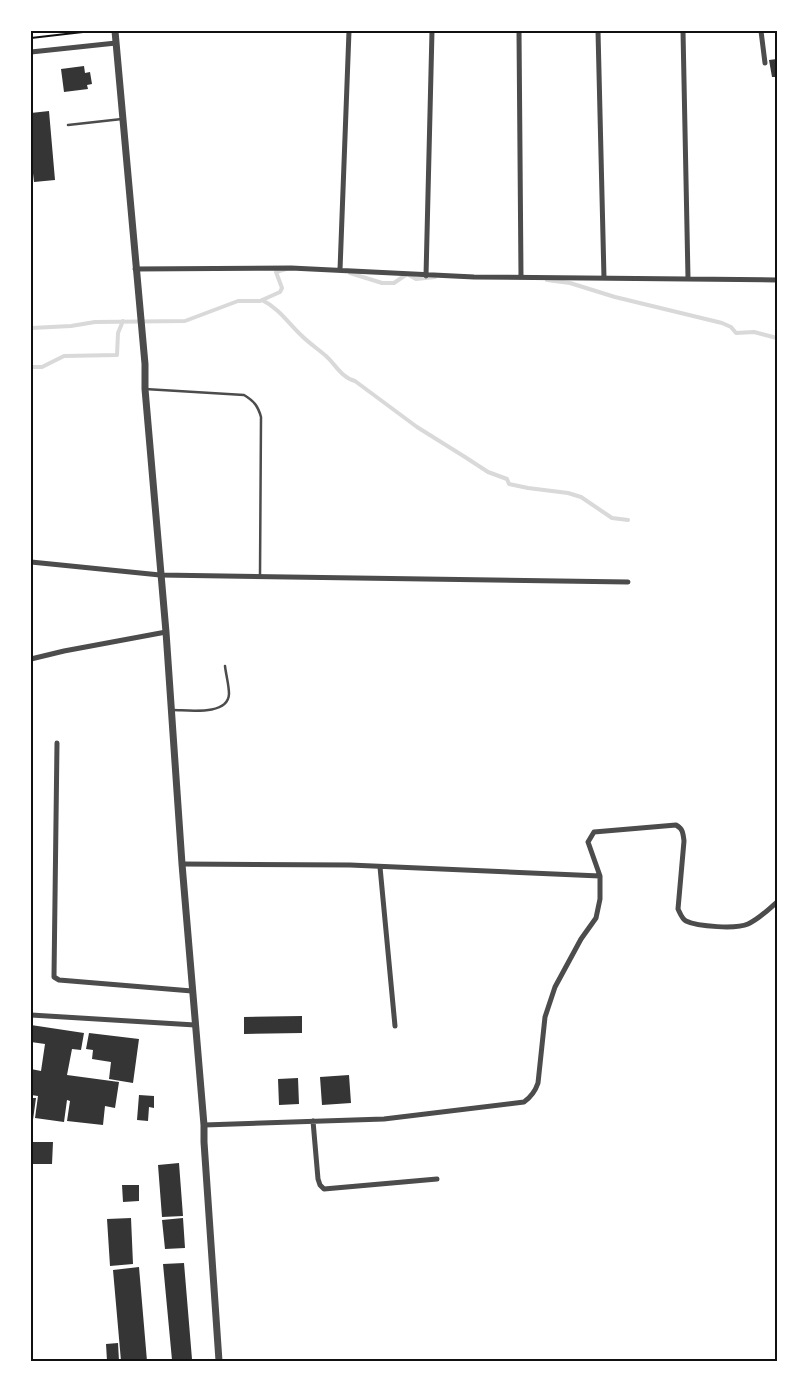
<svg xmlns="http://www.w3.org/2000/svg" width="808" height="1392" font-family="Barlow,sans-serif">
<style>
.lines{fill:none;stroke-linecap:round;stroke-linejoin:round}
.stream{stroke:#d9d9d9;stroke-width:4}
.building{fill:#353535}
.path{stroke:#111;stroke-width:2}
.service{stroke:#4c4c4c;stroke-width:2.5}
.minor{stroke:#4c4c4c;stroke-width:5}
.tertiary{stroke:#4c4c4c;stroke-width:7}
.neatline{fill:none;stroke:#111;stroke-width:2}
</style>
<rect width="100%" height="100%" fill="#fff"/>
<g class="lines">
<path class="stream" d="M350 273 382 283H394L407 274 416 279 435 277
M547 280 570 283 615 297 722 323 731 327 736 333 754 332 777 338
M262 300C280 309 288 323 302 336 309 343 318 349 326 356 335 364 342 378 355 381L417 427 465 457 488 472 507 479 509 484 528 488 568 493 581 497 612 518 628 520
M31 328 71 326 95 322 185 321 238 301H260L280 292 282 288 276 272 286 269
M31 367H42L64 356 117 355 118 333 123 321"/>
</g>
<path class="building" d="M777 59V77H772L769 60Z
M84 66 85 73 90 72 92 84 87 85 88 89 64 92 61 69Z
M49 111 55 180 34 182 31 156V113Z
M302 1016V1033L244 1034V1017Z
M31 1025 84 1033 81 1050 72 1049 67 1075 119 1082 115 1108 105 1106 103 1125 67 1121 70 1101 67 1100 64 1122 35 1118 38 1096 31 1095V1069L41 1071 45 1044 31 1042Z
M89 1033 139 1039 133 1083 109 1079 111 1062 92 1059 93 1050 86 1049Z
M349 1075 351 1103 322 1105 320 1077Z
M298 1078 299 1104 279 1105 278 1079Z
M139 1095 154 1096V1108L149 1107 148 1121 137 1120Z
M31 1098H36L32 1127H31Z
M31 1142H53L52 1164H31Z
M179 1163 183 1216 162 1217 158 1165Z
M122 1185H139V1201L123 1202Z
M131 1218 133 1264 110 1266 107 1219Z
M183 1218 185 1248 165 1249 162 1220Z
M184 1263 192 1359 172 1360 163 1264Z
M139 1267 147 1361H121L113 1270Z
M118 1343 119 1361H107L106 1344Z"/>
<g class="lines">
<path class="path" d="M31 38 83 32"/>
<path class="service" d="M68 125 122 119
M145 389 244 395C254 401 258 406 261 417L260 576
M173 710C188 710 228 716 229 694 229 685 226 675 225 666"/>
<path class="minor" d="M519 31 521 277
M598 31 604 278
M683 31 688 278
M761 31 765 63
M31 52 116 43
M135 269 291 268 474 277 777 280
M340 270 349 31
M426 276 432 31
M31 562 160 575 628 582
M31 659 64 651 166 632
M57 743 54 977 59 980 192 991
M182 864 350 865 600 876
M380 867 395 1026
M31 1015 195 1025
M313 1121 318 1179 320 1185 324 1189 437 1179
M204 1125 384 1119 524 1102C531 1097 535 1092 538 1083L545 1017 555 987 581 939 596 918 600 899V876L588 842 594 832 676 825C683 829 683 833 684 841L678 909C680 913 682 919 686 921 698 927 737 929 748 924 759 919 768 910 777 902"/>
<path class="tertiary" d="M115 31 145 364V389L166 632 182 864 204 1125V1142L219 1361"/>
</g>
<rect width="808" height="1392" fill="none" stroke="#ffffff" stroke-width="65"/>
<rect x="32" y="32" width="744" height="1328" class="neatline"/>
</svg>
